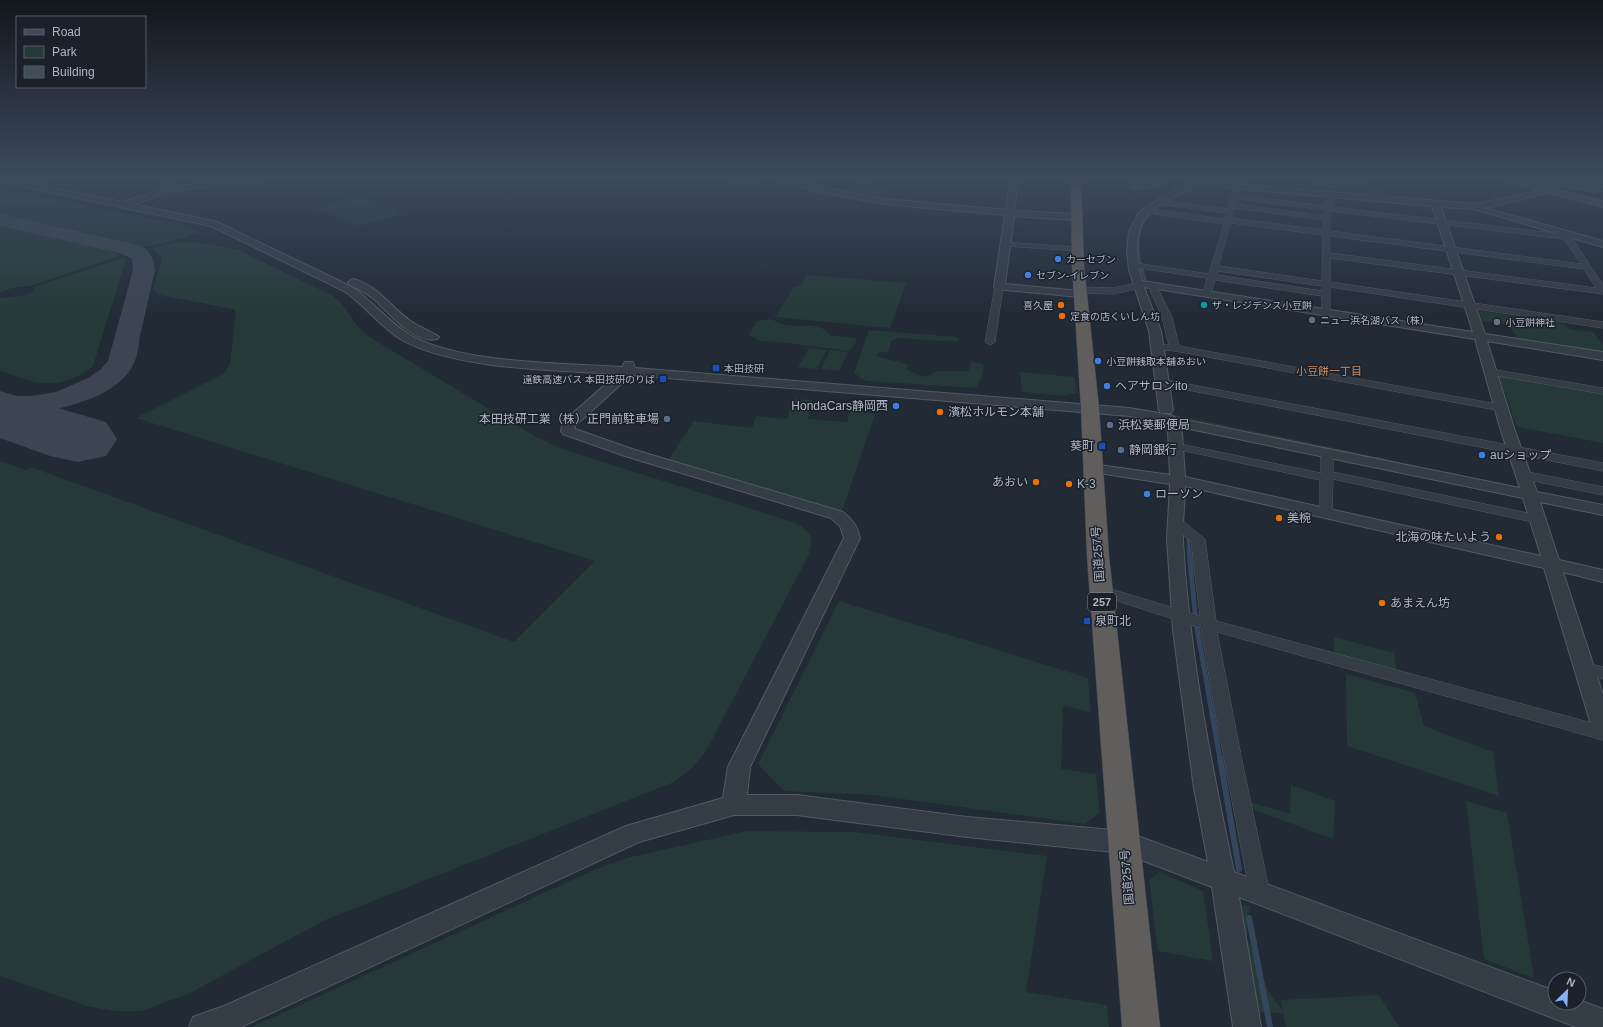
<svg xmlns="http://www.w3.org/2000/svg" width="1603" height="1027" font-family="Helvetica,'Noto Sans JP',sans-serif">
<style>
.green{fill:#263939}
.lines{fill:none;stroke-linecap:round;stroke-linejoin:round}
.stream-far4{stroke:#35455c;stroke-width:2}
.stream-far3{stroke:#35455c;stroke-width:3}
.stream-far2{stroke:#35455c;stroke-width:3.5}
.stream-far1{stroke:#35455c;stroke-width:5}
.stream{stroke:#35455c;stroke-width:6}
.river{fill:#35455c;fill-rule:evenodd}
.taxiway{fill:#3c4551;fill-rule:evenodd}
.runway{fill:#3c4551;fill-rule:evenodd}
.building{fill:#424d5a;stroke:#1c232d}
.minor-casing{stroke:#525a64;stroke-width:1}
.tertiary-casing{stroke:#525a64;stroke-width:2}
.secondary-casing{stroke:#525a64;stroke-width:2}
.trunk-casing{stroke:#3f4751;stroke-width:1}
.minor{fill:#343c46;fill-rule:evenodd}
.tertiary{fill:#343c46;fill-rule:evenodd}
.secondary{fill:#424b59;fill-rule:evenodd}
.trunk{fill:#5f5e5c;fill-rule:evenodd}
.shop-dot{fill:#3f7fe0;stroke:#1a212b;stroke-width:1.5}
.food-dot{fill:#e8710a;stroke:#1a212b;stroke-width:1.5}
.culture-dot{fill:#0f9aa8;stroke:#1a212b;stroke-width:1.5}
.service-dot{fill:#5c6f8a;stroke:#1a212b;stroke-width:1.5}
.worship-dot{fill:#6b7280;stroke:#1a212b;stroke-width:1.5}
.transit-dot{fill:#1a4fb4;stroke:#1a212b;stroke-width:1.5}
.labels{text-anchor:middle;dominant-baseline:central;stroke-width:3;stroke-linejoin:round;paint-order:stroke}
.far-poi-label{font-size:10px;fill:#aeb7c3;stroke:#1a212b;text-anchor:start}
.far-neighbourhood-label{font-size:11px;fill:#cc8e60;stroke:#1a212b}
.shield{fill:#1a212b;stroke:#828a95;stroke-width:1}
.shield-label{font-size:11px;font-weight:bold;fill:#aeb7c3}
.poi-label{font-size:12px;fill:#aeb7c3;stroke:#1a212b;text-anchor:start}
.street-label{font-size:12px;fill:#aeb7c3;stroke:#1a212b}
</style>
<rect width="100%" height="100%" fill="#212a35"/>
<path class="green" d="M727 177H737L765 187 756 189 724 181 727 180 722 178Z
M861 182 881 185 880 187 883 189 878 197 842 190Z
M0 189 178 224 199 232 183 238 147 247 0 215Z
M361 197 403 214 357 226 316 208Z
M0 226 114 252 120 256 30 286 12 288 0 293Z
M181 242 209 244 238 250 333 296C343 303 346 310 353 320 358 329 367 335 376 341L536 437 565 450 790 521C812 530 817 539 806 560L706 751 692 768 674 782 325 920 188 994 141 1011H114L87 1006 0 976V461L25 470 31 467 514 642 595 561 136 418 223 374 230 364 236 312 233 309 160 295 153 290 162 258 153 248Z
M123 258 126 259 93 366C82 377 59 385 43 383 29 382 14 375 0 371V298C11 296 27 299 35 289L33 287Z
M807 275 906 283 890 328 775 317 794 287H799Z
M1479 311 1565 324 1569 329 1593 332 1603 345V354L1519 341 1509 325 1482 321Z
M771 319C776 321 781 325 786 325 802 328 819 320 830 335L856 338 857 341 850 351 779 342 760 341 749 335 757 321Z
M869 330 957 337 960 340 957 342 898 338 891 341 888 352H880L877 354 879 357 907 364 908 367 905 369 925 377 938 371H969V365L972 362 983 364C985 373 981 381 975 388L866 381 854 373Z
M809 348 827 350 817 369 798 367Z
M830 350 848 352 839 371 821 369Z
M1020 372 1075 377 1076 393 1063 396 1022 392Z
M1498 374 1603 392V443L1517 427Z
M793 399 812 400 808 419 847 422 850 411 875 414 841 514 669 459 694 421 752 428 756 416 787 419Z
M1114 405 1167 413 1382 458 1432 472 1184 418 1114 407Z
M839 601 1088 678 1091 712 1063 706 1061 769 1096 774 1100 813 1085 824 873 795 784 791 758 764Z
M1334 637 1394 653 1397 671 1334 654Z
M1346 674 1415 693 1424 726 1493 752 1499 796 1347 746Z
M1291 785 1335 801 1333 839 1252 809 1250 802 1290 814Z
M1466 801 1507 813 1534 978 1484 959Z
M747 831 855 832 1047 856 1026 992 1107 1005 1109 1027H252L596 869 627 858Z
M1160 872 1203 891 1213 961 1158 951 1149 880Z
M1225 906H1249L1247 938 1268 991 1283 1011 1281 1000 1379 995 1399 1027H1286L1283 1013 1242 1012Z"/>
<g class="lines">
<path class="stream-far4" d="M1143 271C1127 216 1154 208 1197 186"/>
<path class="stream-far3" d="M1142 270 1145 279"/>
<path class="stream-far2" d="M1188 539 1189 552"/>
<path class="stream-far1" d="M1189 551 1196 622 1220 759"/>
<path class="stream" d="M1220 758 1239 869
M1249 918 1270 1027"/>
<path class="river" d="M1544 177H1562L1603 187V194L1546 179Z"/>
<path class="taxiway" d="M0 214 138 245C150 249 154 258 155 270 150 292 145 314 140 336 139 344 138 355 134 363 117 403 38 416 0 414V396H31L56 392 88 378 101 369 108 361 133 270 132 259 123 254 0 226Z"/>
<path class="runway" d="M0 391 106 422 117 439 106 456 78 462 50 456 0 438Z"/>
</g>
<path class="building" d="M1127 177H1160L1163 187 1134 192 1129 190Z
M1564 181 1603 192V193L1595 194 1550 186Z"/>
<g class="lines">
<g class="minor-casing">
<path id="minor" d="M1216 177H1227L1192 185 1189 183Z
M1303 177H1317L1314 179 1331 184 1347 180 1342 177H1349L1395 200 1390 201 1352 183 1331 188 1303 179Z
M1564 177H1572L1539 188 1534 187Z
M1584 177 1603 178V182L1585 178Z
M1237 188 1240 190 1239 195 1325 206 1326 195 1329 193 1332 195V207L1561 234V231H1567L1603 285V294L1330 258V282L1603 322V328L1330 287V312L1326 315 1322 312V296L1215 280 1211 294 1207 297 1203 294 1207 278 1132 267 1131 265 1135 263 1209 274 1224 224 1147 213 1144 211 1147 209 1225 219 1227 213 1158 204 1155 202 1158 200 1228 209 1234 190ZM1238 199 1325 210 1324 216 1236 204ZM1235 208 1324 220 1323 230 1232 218ZM1331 211 1564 239 1581 264 1330 231ZM1231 223 1323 235 1322 281 1219 266ZM1330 236 1584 269 1596 288 1330 253ZM1218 271 1322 286V291L1217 275Z
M1002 242 1077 247 1081 249 1077 251 1005 246H1002Z
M1152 282 1156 285 1172 317 1179 346 1502 405 1507 408 1502 411 1175 351 1154 349 1152 347 1154 345H1169L1162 317 1148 285Z
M1138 283 1141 284V288L1113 294 1081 293 1077 290 1081 287 1113 288Z
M999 284 1003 287 995 342 990 345 985 342 995 287Z
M1490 369 1603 388V394L1486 374 1485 372 1486 370Z
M1161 379 1603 463V471L1157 384 1156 382 1157 380Z
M1175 443 1321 473V453L1327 449 1333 453V472L1537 515 1544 519 1537 523 1333 479 1332 512 1326 516 1320 512V480L1171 448 1169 446 1171 444Z
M1523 471 1603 487V495L1519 478 1517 475 1519 472Z
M1175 518 1180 519 1205 539 1216 621 1603 726V740L1217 632 1242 761 1270 894 1267 901 1260 904 1253 901 1250 894 1216 717 1201 628 1096 594 1094 591 1096 588 1101 586 1200 616 1191 541 1170 525 1168 522 1170 519Z
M1583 662 1603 667V679L1577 672 1575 668 1577 664Z"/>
</g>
<g class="tertiary-casing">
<path id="tertiary" d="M50 177H63L36 184 32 182Z
M166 177H175L170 181 169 190 157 197 133 204 217 222 352 287C373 301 388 322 410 335 462 364 563 363 622 367L625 362H633L635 368 1129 408 1170 415 1176 418 1520 488 1501 431 1475 339 1144 287 1161 331 1173 410 1171 413H1161L1159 410 1149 331 1129 270 1127 251 1129 232 1137 216 1144 208 1182 186 1194 177H1202L1198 181 1476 204 1552 188V192L1485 208 1603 241V247L1474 209 1441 207 1485 334 1603 352V360L1487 341 1515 431 1537 492 1603 505V515L1540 502 1559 560 1603 570V582L1563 572 1603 695V736L1595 734 1592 728 1544 568 1185 486C1185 504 1182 522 1183 540 1189 652 1211 763 1234 872L1555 991V1003H1579V1000L1603 1009V1027H1576L1239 897 1261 1027H1233L1212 887 1123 853 967 837 797 815H734L639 842 241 1027H189L193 1017 224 1006 626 826 723 798 728 767 844 538 840 526 831 518 625 456 563 434 561 431 563 422 617 374C556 370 456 370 402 340 380 327 366 306 344 291L211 226 0 182V178L123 202 151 193 162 187V180ZM1194 185 1432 206 1473 332 1142 281C1135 255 1132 224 1156 207 1168 199 1182 194 1194 185ZM631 375 1129 416 1165 423 1168 433 1170 475 1092 464 1087 465 1085 468 1087 471 1092 472 1170 484 1167 539 1173 630 1194 788 1208 862 1124 831 967 817 797 795H747L750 767 860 538C858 527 852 519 843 512L635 450 575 429V426ZM1180 427 1523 498 1541 556 1185 477 1182 433Z
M261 177H282L278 179 174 191 170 189 174 187Z
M768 177H779L810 185 884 199 1006 210 1011 177H1019L1014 211 1076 214 1080 217 1076 220 1014 216 1005 284 1080 291 1085 294 1080 297 995 289 994 287 1005 215 884 204 809 190Z
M1026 177H1075L1080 179 1076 181 1030 179Z
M1554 177H1566L1603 187V191Z
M353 279C378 285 392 309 412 322 418 326 436 334 439 337L437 339C415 345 388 312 374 299 367 293 357 289 349 284L348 282Z"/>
</g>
<g class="secondary-casing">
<path id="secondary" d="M1494 177H1507L1603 201V207L1495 179Z"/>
</g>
<g class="trunk-casing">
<path id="trunk" d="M1071 177H1081L1084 266 1099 408 1109 556 1160 1027H1122L1087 556 1081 408 1072 266Z"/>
</g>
<use href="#minor" class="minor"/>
<use href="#tertiary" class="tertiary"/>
<use href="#secondary" class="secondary"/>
<use href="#trunk" class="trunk"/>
</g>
<linearGradient id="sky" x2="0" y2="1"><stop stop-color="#12171d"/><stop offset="0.55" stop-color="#3d4a5c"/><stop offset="1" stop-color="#3d4a5c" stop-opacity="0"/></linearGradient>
<rect width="1603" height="320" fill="url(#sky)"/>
<g class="shop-dot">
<circle cx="1058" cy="259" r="4"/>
<circle cx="1028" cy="275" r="4"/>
<circle cx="1098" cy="361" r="4"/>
<circle cx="1107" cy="386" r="4"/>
<circle cx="896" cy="406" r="4"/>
<circle cx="1482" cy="455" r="4"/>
<circle cx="1147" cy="494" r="4"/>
</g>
<g class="food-dot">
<circle cx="1061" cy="305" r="4"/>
<circle cx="1062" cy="316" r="4"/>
<circle cx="940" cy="412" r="4"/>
<circle cx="1036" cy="482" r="4"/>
<circle cx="1069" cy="484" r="4"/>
<circle cx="1279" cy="518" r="4"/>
<circle cx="1499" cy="537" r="4"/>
<circle cx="1382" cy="603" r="4"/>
</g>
<circle class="culture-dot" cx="1204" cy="305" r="4"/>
<g class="service-dot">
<circle cx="1312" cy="320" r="4"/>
<circle cx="667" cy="419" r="4"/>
<circle cx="1110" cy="425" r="4"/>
<circle cx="1121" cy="450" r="4"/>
</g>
<circle class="worship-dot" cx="1497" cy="322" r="4"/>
<g class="transit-dot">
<rect x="712" y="364" width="8" height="8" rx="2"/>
<rect x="659" y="375" width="8" height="8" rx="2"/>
<rect x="1098" y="442" width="8" height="8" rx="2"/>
<rect x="1083" y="617" width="8" height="8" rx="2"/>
</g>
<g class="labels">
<g class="far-poi-label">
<text x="1066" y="259">カーセブン</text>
<text x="1036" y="275">セブン-イレブン</text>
<text x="1053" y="305" text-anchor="end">喜久屋</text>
<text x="1212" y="305">ザ・レジデンス小豆餅</text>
<text x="1070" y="316">定食の店くいしん坊</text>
<text x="1320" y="320">ニュー浜名湖バス（株）</text>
<text x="1505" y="322">小豆餅神社</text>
<text x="1106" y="361">小豆餅銭取本舗あおい</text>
<text x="724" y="368">本田技研</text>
<text x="655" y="379" text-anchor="end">遠鉄高速バス 本田技研のりば</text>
</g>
<g class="far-neighbourhood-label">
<text x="1329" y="371">小豆餅一丁目</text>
</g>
<rect class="shield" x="1088" y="593" width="28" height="18" rx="3"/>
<g class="shield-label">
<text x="1102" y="602">257</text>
</g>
<g class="poi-label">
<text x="1115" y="386">ヘアサロンito</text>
<text x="888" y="406" text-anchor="end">HondaCars静岡西</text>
<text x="948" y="412">濱松ホルモン本舗</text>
<text x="659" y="419" text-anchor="end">本田技研工業（株）正門前駐車場</text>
<text x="1118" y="425">浜松葵郵便局</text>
<text x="1094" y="446" text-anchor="end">葵町</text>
<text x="1129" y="450">静岡銀行</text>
<text x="1490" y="455">auショップ</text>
<text x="1028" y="482" text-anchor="end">あおい</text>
<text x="1077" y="484">K-3</text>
<text x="1155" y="494">ローソン</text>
<text x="1287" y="518">美椀</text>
<text x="1491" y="537" text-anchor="end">北海の味たいよう</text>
<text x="1390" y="603">あまえん坊</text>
<text x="1095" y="621">泉町北</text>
</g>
<g class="street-label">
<text transform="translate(1098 554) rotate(-94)">国道257号</text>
<text transform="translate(1127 877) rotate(-95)">国道257号</text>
</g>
</g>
<rect x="16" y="16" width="130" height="72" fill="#1a212b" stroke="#555d68"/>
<rect x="24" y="29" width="20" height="6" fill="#424b59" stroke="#555d68"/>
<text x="52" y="36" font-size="12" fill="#aeb7c3">Road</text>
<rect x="24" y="46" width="20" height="12" fill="#263939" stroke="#555d68"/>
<text x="52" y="56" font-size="12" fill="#aeb7c3">Park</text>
<rect x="24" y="66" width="20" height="12" fill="#424d5a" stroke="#555d68"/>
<text x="52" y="76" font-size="12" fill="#aeb7c3">Building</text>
<g transform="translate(1567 991) rotate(24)"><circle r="19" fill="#1a212b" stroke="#555d68"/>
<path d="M0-3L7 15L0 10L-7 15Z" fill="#85b0f1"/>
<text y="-6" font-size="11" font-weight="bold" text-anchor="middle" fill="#aeb7c3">N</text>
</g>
</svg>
